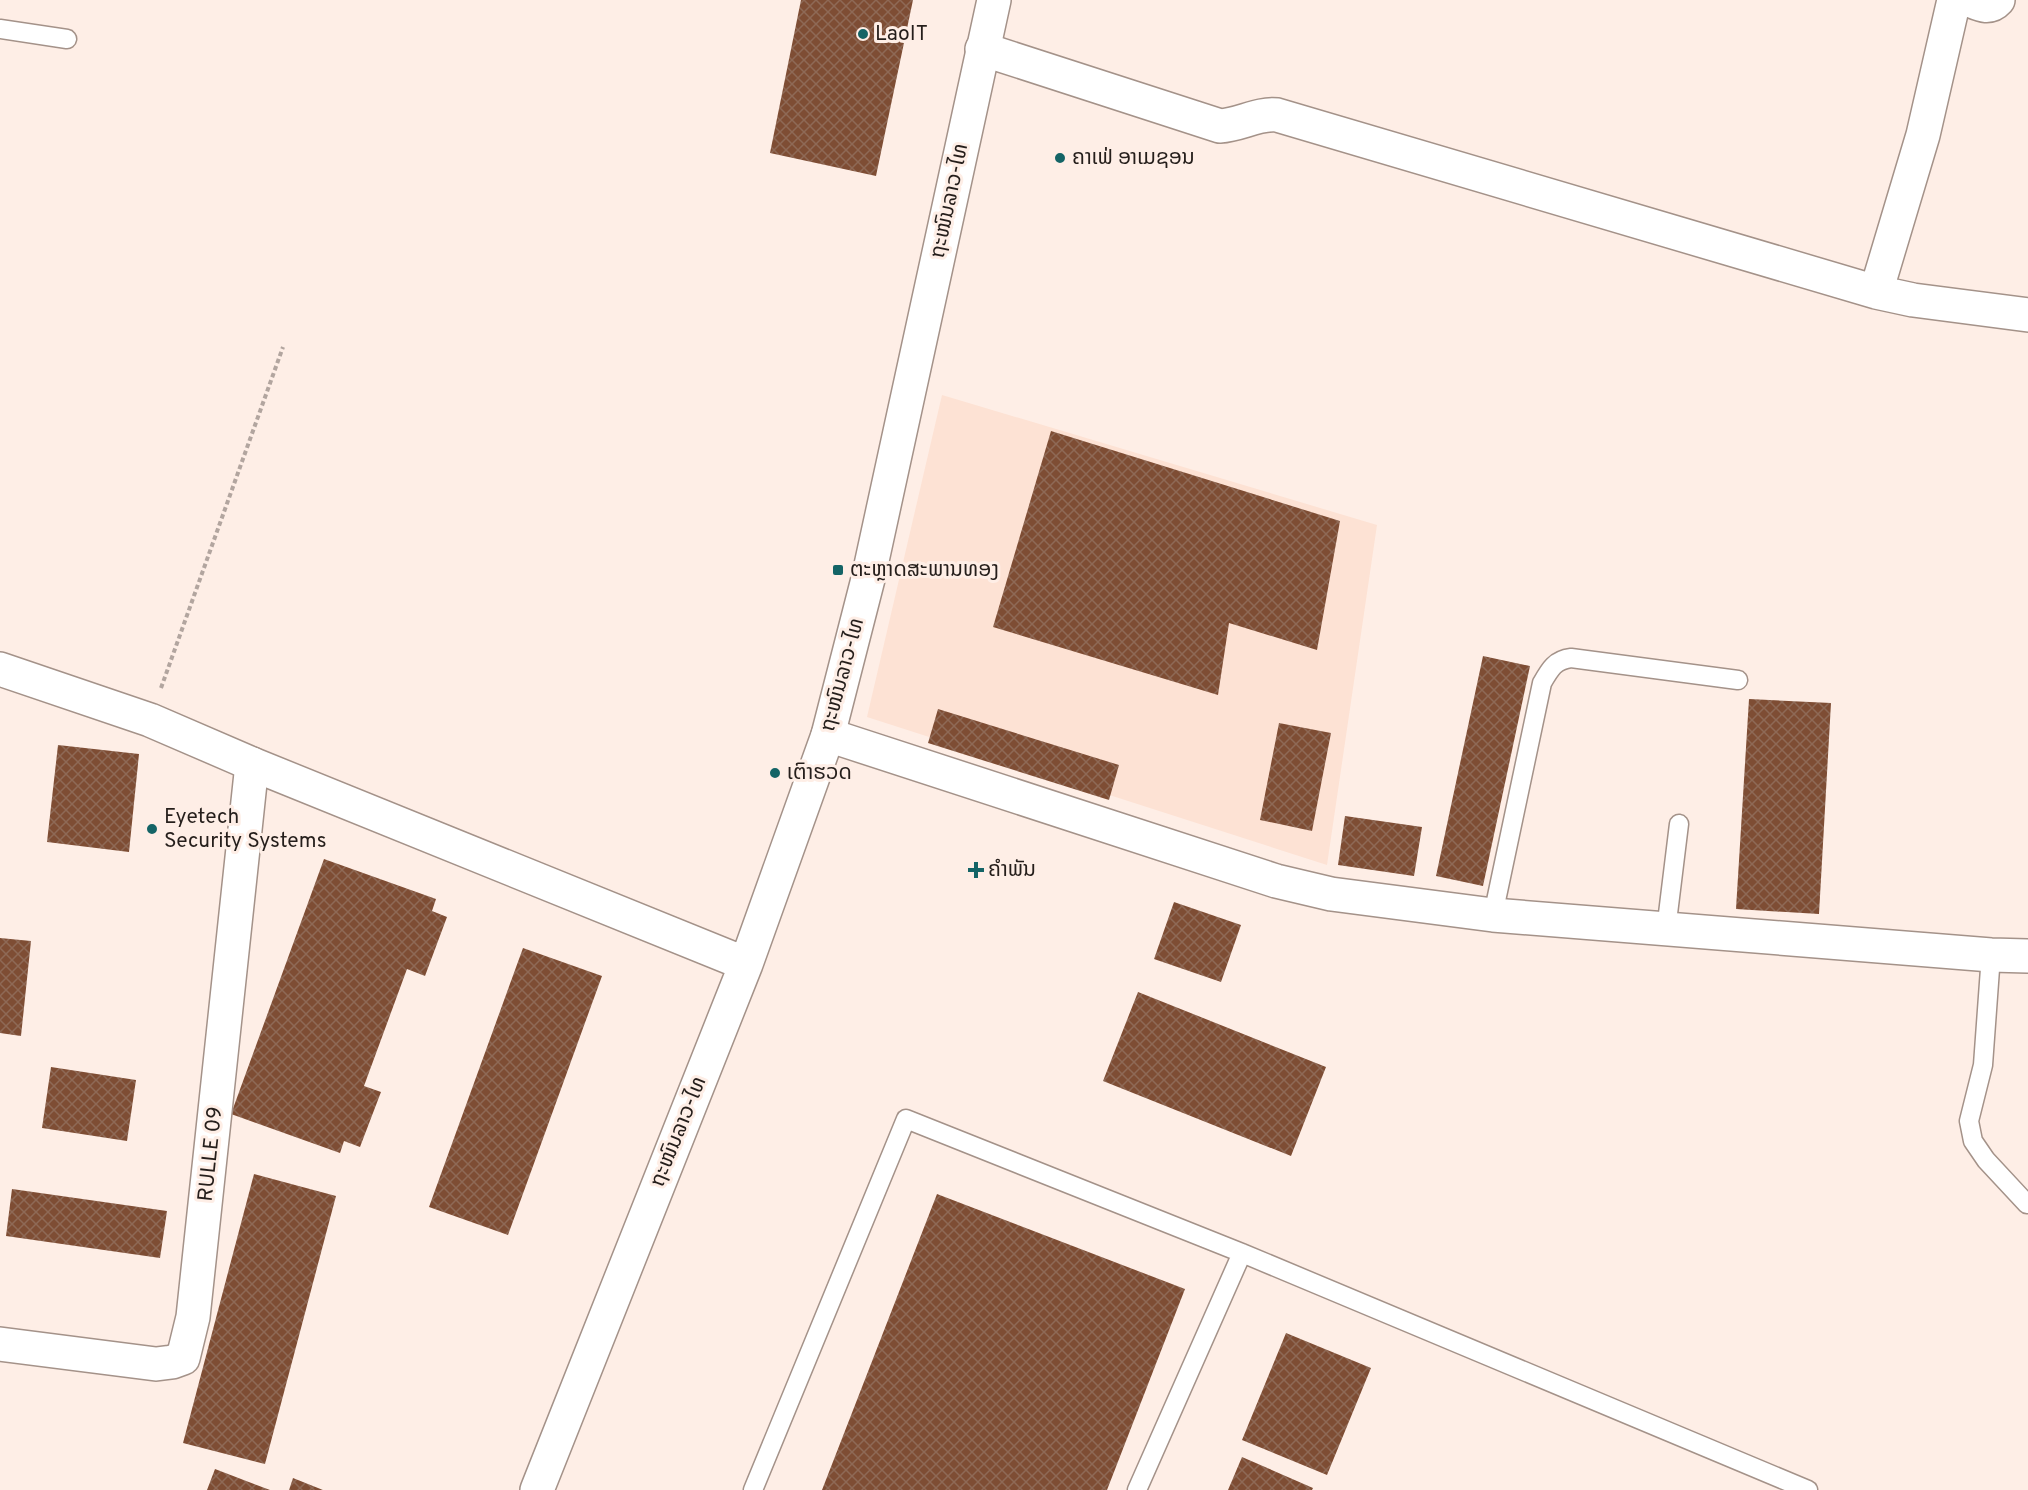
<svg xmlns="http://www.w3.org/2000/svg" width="2028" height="1490" font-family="Overpass,'Noto Sans Lao',sans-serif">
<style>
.built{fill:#fde2d4}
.building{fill:url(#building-cross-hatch)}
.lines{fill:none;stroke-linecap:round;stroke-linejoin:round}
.service-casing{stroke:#a49289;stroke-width:21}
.minor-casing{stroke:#a49289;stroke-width:36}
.tertiary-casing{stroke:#a49289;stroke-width:36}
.path{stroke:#b2a59f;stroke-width:4;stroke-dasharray:4.5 3;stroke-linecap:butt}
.service{stroke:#fff;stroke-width:18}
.minor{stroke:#fff;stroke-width:33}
.tertiary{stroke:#fff;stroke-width:33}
.poi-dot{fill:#146466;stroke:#feeee6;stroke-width:2}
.labels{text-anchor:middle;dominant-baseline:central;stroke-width:6;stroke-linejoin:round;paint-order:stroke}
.poi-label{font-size:21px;fill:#251e1b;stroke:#feeee6;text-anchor:start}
.street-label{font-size:21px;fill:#251e1b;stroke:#feeee6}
</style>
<defs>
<pattern id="building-cross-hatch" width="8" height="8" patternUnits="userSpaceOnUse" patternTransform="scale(1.5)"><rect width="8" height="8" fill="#7e4d34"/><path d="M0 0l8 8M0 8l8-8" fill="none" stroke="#8e6956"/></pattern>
</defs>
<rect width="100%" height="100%" fill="#feeee6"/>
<path class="built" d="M942 395 1377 525 1327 865 867 717Z"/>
<path class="building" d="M801 0H913L876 176 770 153Z
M1051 431 1340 521 1317 650 1229 623 1218 695 993 627Z
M1483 656 1530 666 1483 886 1436 876Z
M1749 699 1831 703 1819 914 1736 909Z
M938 709 1119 765 1109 800 928 743Z
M1279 723 1331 733 1312 831 1260 820Z
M58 745 139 754 129 852 47 842Z
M1345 816 1422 827 1414 876 1338 865Z
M324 859 436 899 432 911 447 917 425 976 407 969 364 1086 381 1092 360 1147 344 1141 340 1153 231 1114Z
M1174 902 1241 925 1221 982 1154 959Z
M0 938 31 941 21 1036 0 1033Z
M523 948 602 976 508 1235 429 1207Z
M1138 992 1326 1067 1291 1156 1103 1081Z
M51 1067 136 1080 127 1141 42 1128Z
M254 1174 336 1196 265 1464 183 1443Z
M12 1189 167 1211 160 1258 6 1236Z
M937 1194 1185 1289 1107 1490H822Z
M1286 1333 1371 1368 1327 1475 1242 1440Z
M1242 1457 1313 1488 1312 1490H1228Z
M215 1469 270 1490H207Z
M293 1478 323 1490H289Z"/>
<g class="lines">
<g class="service-casing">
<path id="service" d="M0 29 67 39
M1493 915 1542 683C1550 669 1555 660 1571 658L1738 680
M1666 930 1679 824
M1991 955 1983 1065 1969 1121 1973 1141 1986 1160 2027 1204
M753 1490 906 1119 1242 1253 1808 1490
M1137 1490 1242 1253"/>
</g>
<g class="minor-casing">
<path id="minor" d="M1969 0C1979 4 1989 10 1998 0
M982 49 1220 126C1240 125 1258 113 1277 115L1876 292 1913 300 2028 315
M1876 292 1923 135 1954 0
M828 735 1276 881 1331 894 1493 915 1991 955 2028 956
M0 1344 156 1364 172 1362 183 1358 193 1317 252 764"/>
</g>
<g class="tertiary-casing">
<path id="tertiary" d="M0 669 150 720 252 764 746 964
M537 1490 746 964 828 735 868 579 994 0"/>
</g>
<path class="path" d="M161 688 283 347"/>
<use href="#service" class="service"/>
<use href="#minor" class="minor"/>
<use href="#tertiary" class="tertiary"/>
</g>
<g class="poi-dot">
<circle cx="863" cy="34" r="6"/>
<circle cx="1060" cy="158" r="6"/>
<rect x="832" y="564" width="12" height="12" rx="3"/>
<circle cx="775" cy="773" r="6"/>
<circle cx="152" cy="829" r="6"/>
<path d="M973 861h6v6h6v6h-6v6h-6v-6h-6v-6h6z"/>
</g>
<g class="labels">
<g class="poi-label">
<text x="875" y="34">LaoIT</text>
<text x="1072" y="158">ຄາເຟ່ ອາເມຊອນ</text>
<text x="850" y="570">ຕະຫຼາດສະພານທອງ</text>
<text x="787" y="773">ເຕົາຮວດ</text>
<text x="164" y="817">Eyetech<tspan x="164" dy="24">Security Systems</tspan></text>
<text x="988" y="870">ຄໍາພັນ</text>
</g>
<g class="street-label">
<text transform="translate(950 201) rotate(-78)">ຖະໜົນລາວ-ໄທ</text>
<text transform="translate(843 675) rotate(-75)">ຖະໜົນລາວ-ໄທ</text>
<text transform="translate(679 1132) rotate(-68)">ຖະໜົນລາວ-ໄທ</text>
<text transform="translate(211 1154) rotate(-84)">RULLE 09</text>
</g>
</g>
</svg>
